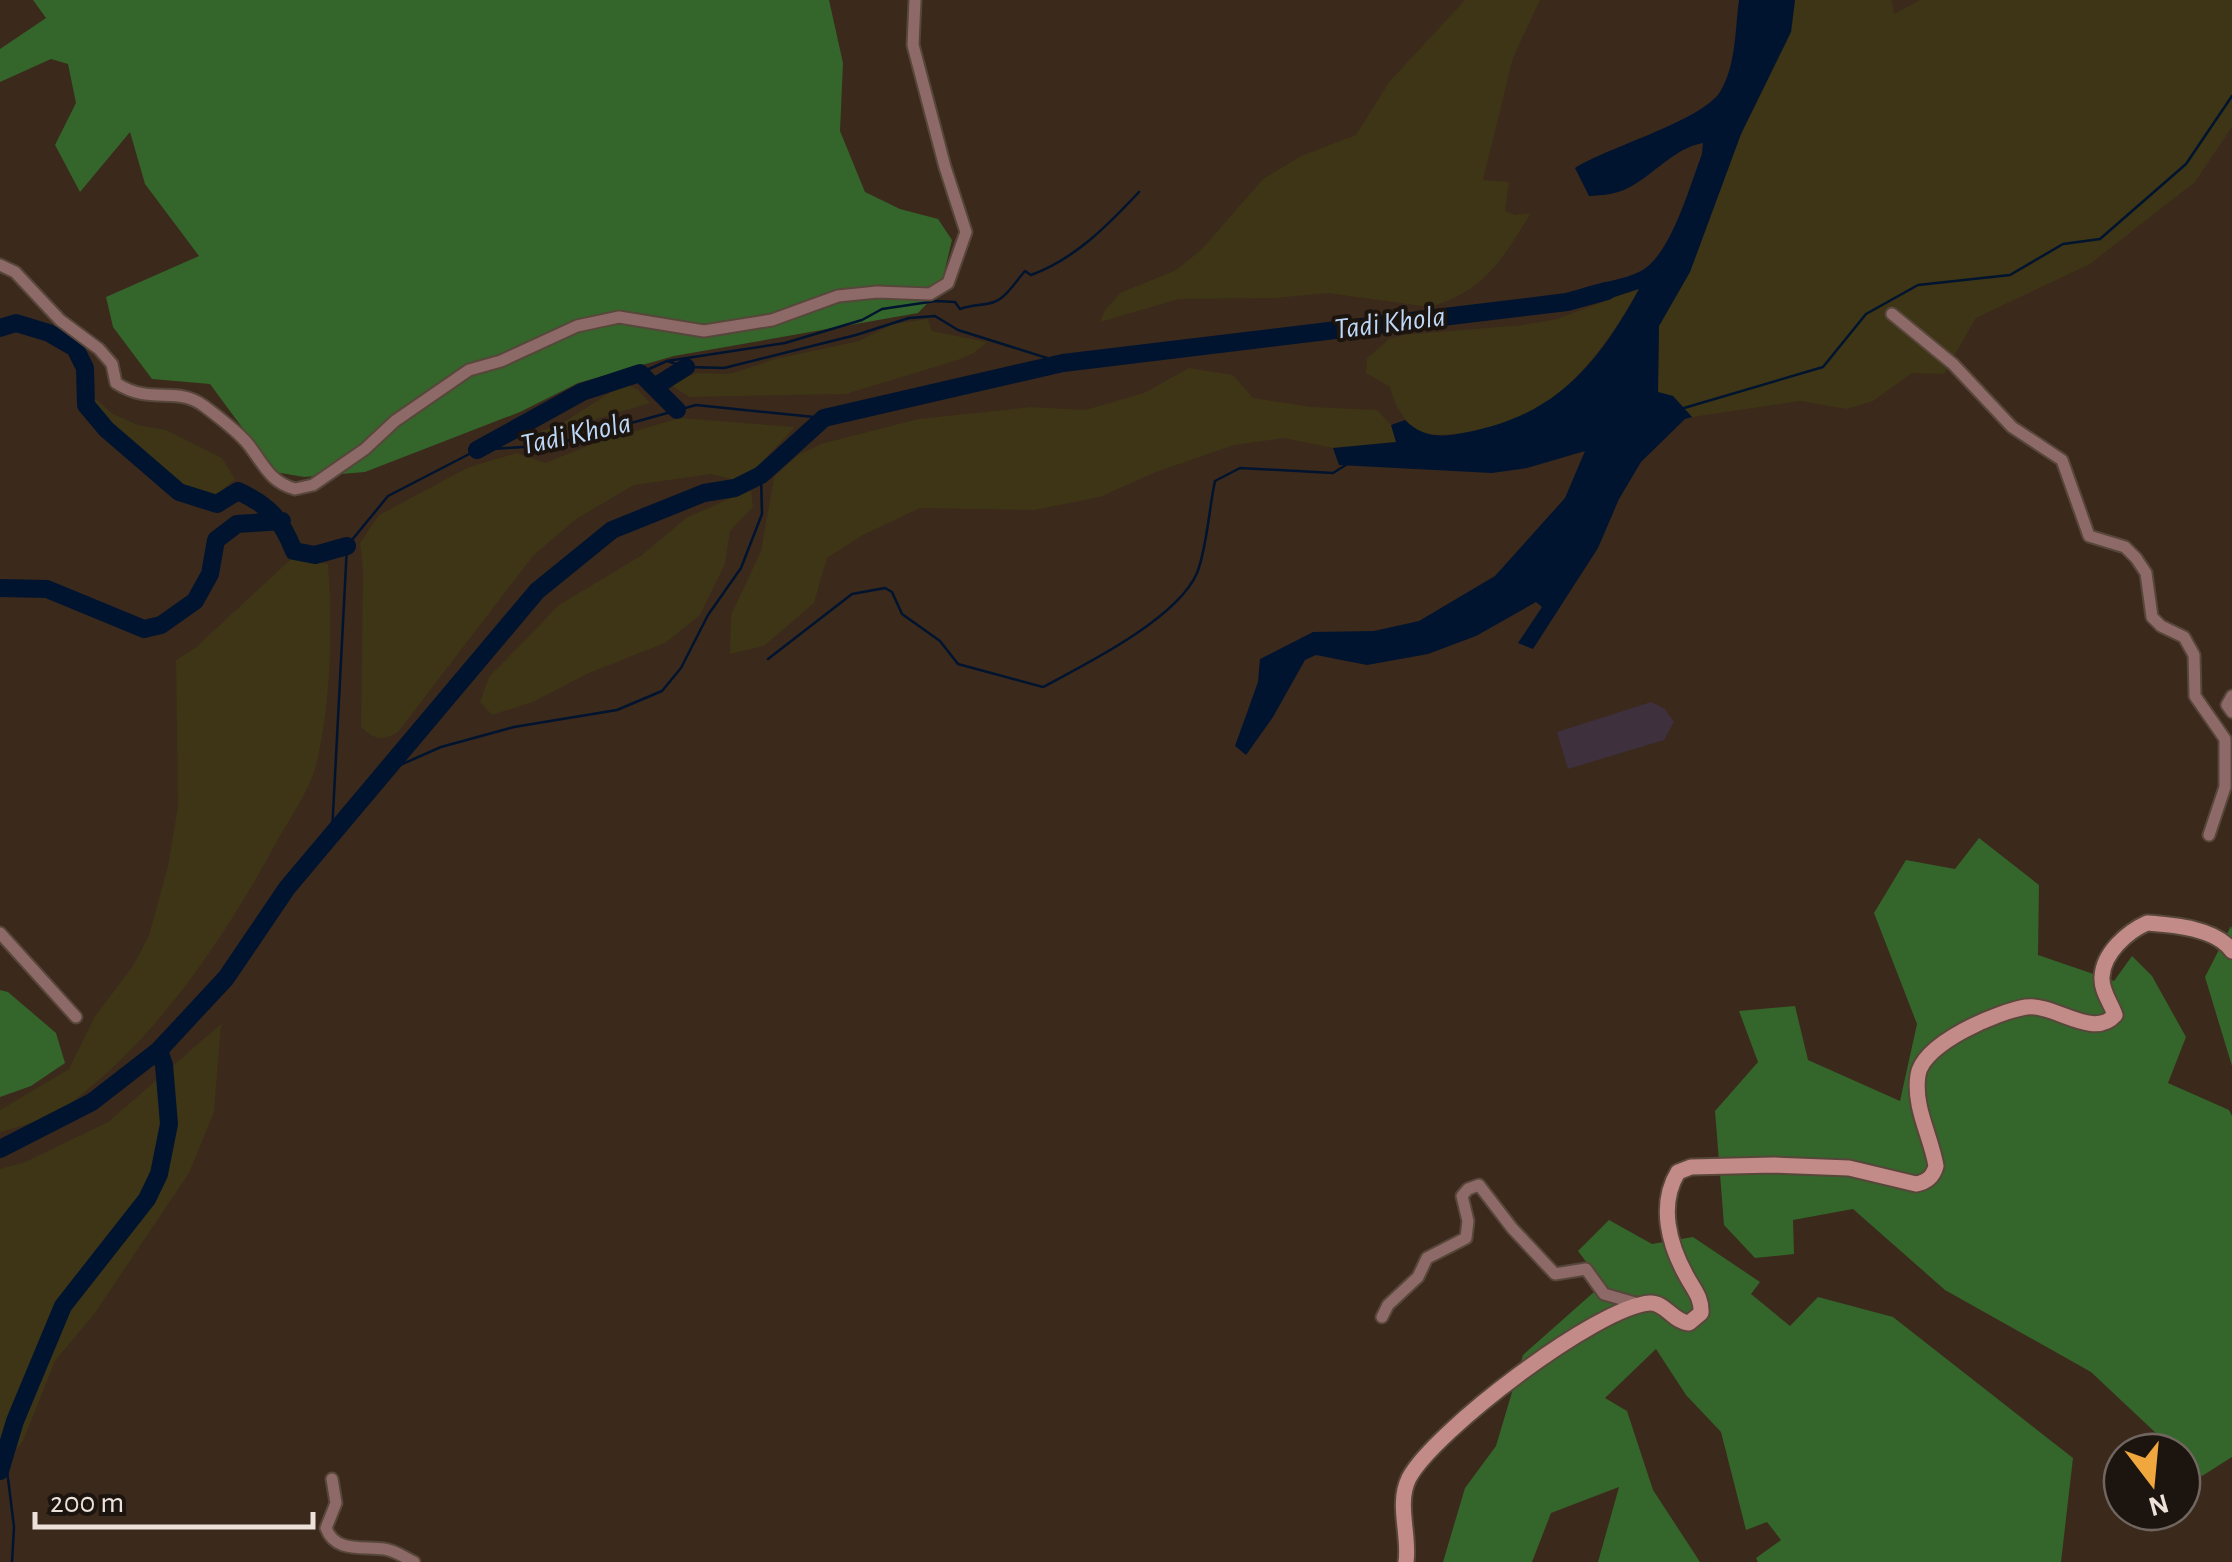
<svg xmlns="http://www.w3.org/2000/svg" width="2232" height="1562" font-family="'Alegreya Sans',sans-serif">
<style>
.industrial{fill:#3e303c}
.forest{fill:#34652b}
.sand{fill:#3d3515}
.water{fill:#00142f}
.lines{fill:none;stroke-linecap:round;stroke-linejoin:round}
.stream{stroke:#00142f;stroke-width:2.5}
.river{stroke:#00142f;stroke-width:18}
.street-casing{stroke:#57463a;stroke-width:15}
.secondary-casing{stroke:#57463a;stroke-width:19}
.street{stroke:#8d6a67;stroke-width:11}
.secondary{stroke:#c38b87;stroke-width:15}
.labels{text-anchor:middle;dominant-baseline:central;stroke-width:8;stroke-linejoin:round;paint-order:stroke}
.water-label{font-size:30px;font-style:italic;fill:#bed8f8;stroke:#1c140e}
</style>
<rect width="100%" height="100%" fill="#3b291c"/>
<path class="industrial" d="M1651 702 1665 709 1674 722 1664 740 1568 769 1557 732Z"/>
<path class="forest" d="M33 0H829L843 63 840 131 865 192 900 209 938 219 952 240 940 290 918 313 674 356 578 383 520 412 365 472 304 477 275 472 210 384 152 379 113 327 106 297 199 256 145 184 130 132 80 192 55 145 76 103 68 64 51 59 0 82V49L46 18Z
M1979 838 2039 885 2038 955 2114 981 2132 956 2152 976 2186 1037 2168 1083 2229 1110 2232 1116V1457L2202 1476 2182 1458V1452H2176L2091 1372 1945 1290 1853 1209 1793 1220 1794 1254 1755 1258 1724 1225 1715 1111 1758 1062 1739 1011 1795 1006 1808 1060 1900 1101 1917 1024 1874 913 1906 860 1955 869Z
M2231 926 2232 929V1066L2205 977Z
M0 990 8 992 56 1033 65 1063 31 1086 0 1097Z
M1609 1220 1652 1244 1693 1237 1760 1282 1751 1294 1790 1326 1818 1297 1893 1317 2073 1458 2061 1562H1758L1756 1558 1781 1540 1767 1522 1746 1530 1721 1432 1686 1395 1656 1349 1605 1398 1627 1411 1653 1490 1700 1562H1598L1619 1487 1551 1513 1532 1562H1443L1465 1488 1496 1446 1523 1355 1603 1284 1578 1251Z"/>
<path class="sand" d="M1465 0H1540L1513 58 1483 180 1509 182 1505 211 1515 215 1531 213C1502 259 1486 291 1429 307L1328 293 1274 298 1179 299 1100 322 1105 310 1120 293 1176 270 1201 250 1263 179 1301 156 1356 135 1389 82Z
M1795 0H1892L1894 14 1920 0H2232V127L2195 182 2090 264 1976 318 1944 374 1912 373 1873 401 1847 409 1800 401 1692 417 1673 396 1658 392 1659 326 1690 272 1741 134 1791 32Z
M1640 288C1588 378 1533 442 1418 434 1404 420 1395 407 1390 387L1366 373 1367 358 1389 339 1403 335 1523 325 1557 319Z
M928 319 932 331 987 342 974 353 958 360 846 394 689 397 668 383 697 373 730 374 775 359 859 341 893 324Z
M1189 368 1233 375 1253 398 1312 407 1377 410 1391 425 1397 442 1333 448 1284 438 1234 445 1156 472 1100 497 1034 510 920 508 863 535 827 558 814 603 764 646 730 654 731 615 761 551 774 477 798 455 821 444 918 419 1031 407 1085 410 1144 393Z
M625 383 638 390 650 403 537 437 542 431 564 422Z
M90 394 113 414 138 425 166 430 222 458 235 479 214 497 186 487 103 416 94 405Z
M680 418 795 427 749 475 735 480 711 474 634 485 576 519 533 556 398 732C382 742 374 739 361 727L363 571 360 543 379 515 469 467 517 453 545 463 600 441Z
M751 489 753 507 730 531 725 564 700 615 665 643 589 673 533 702 492 715 480 702 489 677 559 605 642 555 686 518Z
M292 558 328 564C333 623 331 712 315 769 308 792 292 815 280 836 228 932 163 1032 76 1099 53 1117 27 1125 0 1132V1110L69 1069 95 1016 133 966 149 935 168 866 178 806 176 660 195 648Z
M221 1024 214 1112 189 1173 95 1313 55 1361 23 1441 0 1470V1169L25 1162 108 1122Z"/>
<path class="water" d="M1739 0H1795L1791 32 1741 134 1690 272 1659 326 1658 392 1673 396 1692 417 1685 419 1641 462 1619 499 1598 548 1533 649 1518 643 1542 607 1536 602 1476 636 1428 654 1367 665 1316 655 1305 660 1273 717 1246 755 1235 746 1258 682 1260 659 1313 632 1374 631 1419 621 1495 576 1565 498 1585 451 1527 468 1492 473 1339 465 1333 448 1396 442 1391 425 1405 420C1424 439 1443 437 1468 432 1556 415 1598 364 1639 289L1589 305 1581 289C1600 282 1624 280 1641 271 1671 255 1690 185 1702 154L1703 143C1674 148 1654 175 1628 188 1615 195 1602 195 1589 196L1575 168C1608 147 1701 121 1720 92 1736 66 1735 30 1739 0Z"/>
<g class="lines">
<path class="stream" d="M667 361 785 343 862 320 882 309 936 301 955 302 960 309C973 304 983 306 994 302 1006 298 1016 281 1025 271L1031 275C1075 259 1107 226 1139 192
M640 373 667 361 686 367 724 368 856 335 909 318 935 316 958 330 1063 363
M1684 408 1823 367 1866 314 1918 285 2010 275 2063 244 2100 239 2186 164 2232 96
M768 659 852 594 885 588 892 592 902 614 940 641 958 664 1043 687C1086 664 1177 619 1197 573 1207 548 1209 508 1215 481L1240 468 1333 473 1349 463
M382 773 441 747 514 727 617 710 662 691 681 668 708 615 741 568 762 514 761 475
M332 833 347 546 388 496 477 450 552 445 696 405 824 418
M5 1454 14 1527 12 1562"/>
<path class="river" d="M0 328 16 323 49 333 75 348 85 368 86 405 106 429 179 492 217 504 238 491C270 506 281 519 294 551L315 555 347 546
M656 386 686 367
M477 450 582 392 640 373 677 410
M0 588 47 589 144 629 161 625 195 601 210 574 216 540 237 524 282 521
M0 1149 92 1102 159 1050 226 978 287 888 537 591 612 530 704 493 735 488 761 475 824 418 1063 363 1567 302 1607 291
M0 1471 15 1421 63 1306 147 1199 159 1174 169 1124 164 1065 159 1050"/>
<g class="street-casing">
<path id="street" d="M0 265 15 272 60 320 99 349 112 364 116 383C151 406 176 385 204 406 216 415 243 436 251 448 265 467 271 482 295 489L313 485 365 449 395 421 469 370 501 361 577 326 619 317 704 331 772 320 838 296 877 292 930 294 948 283 966 232 945 167 913 45 915 0
M1892 314 1953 364 2012 427 2062 460 2089 536 2125 547 2136 558 2146 573 2152 617 2161 626 2184 637 2194 655 2195 696 2225 739V787L2209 835
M2232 696 2227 705 2232 712
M0 933 76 1017
M1382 1317 1388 1305 1418 1277 1427 1258 1466 1238 1468 1221 1462 1196 1468 1189 1479 1185 1512 1228 1555 1274 1586 1269 1604 1294 1642 1305
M332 1479 336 1503 326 1528C335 1553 362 1546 384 1549 394 1550 404 1557 414 1562"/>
</g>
<g class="secondary-casing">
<path id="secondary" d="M1406 1562C1410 1535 1396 1504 1409 1478 1433 1432 1598 1306 1650 1303 1665 1302 1673 1322 1689 1323L1701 1313C1702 1298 1694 1290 1687 1277 1669 1245 1658 1205 1678 1172L1691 1167 1774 1165 1849 1168 1916 1184C1927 1182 1933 1177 1936 1166 1931 1136 1913 1107 1918 1075 1923 1043 1997 1012 2026 1007 2054 1003 2093 1040 2115 1015 2111 1003 2101 991 2102 977 2103 953 2127 932 2147 923 2174 925 2216 928 2232 951"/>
</g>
<use href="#street" class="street"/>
<use href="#secondary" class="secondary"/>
</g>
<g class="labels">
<g class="water-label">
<text transform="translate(1390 323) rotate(-7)">Tadi Khola</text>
<text transform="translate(576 434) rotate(-12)">Tadi Khola</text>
</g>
</g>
<g transform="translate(2152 1482) rotate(164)"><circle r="48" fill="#1c140e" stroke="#70665f" stroke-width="2.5"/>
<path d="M0-8L18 38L0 25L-18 38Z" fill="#efa73e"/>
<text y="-15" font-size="28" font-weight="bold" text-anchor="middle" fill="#ede1d9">N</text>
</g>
<path d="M35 1512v15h278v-15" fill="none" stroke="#ede1d9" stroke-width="5"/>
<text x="50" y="1512" font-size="30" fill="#ede1d9" stroke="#1c140e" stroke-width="8" paint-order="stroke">200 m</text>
</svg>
